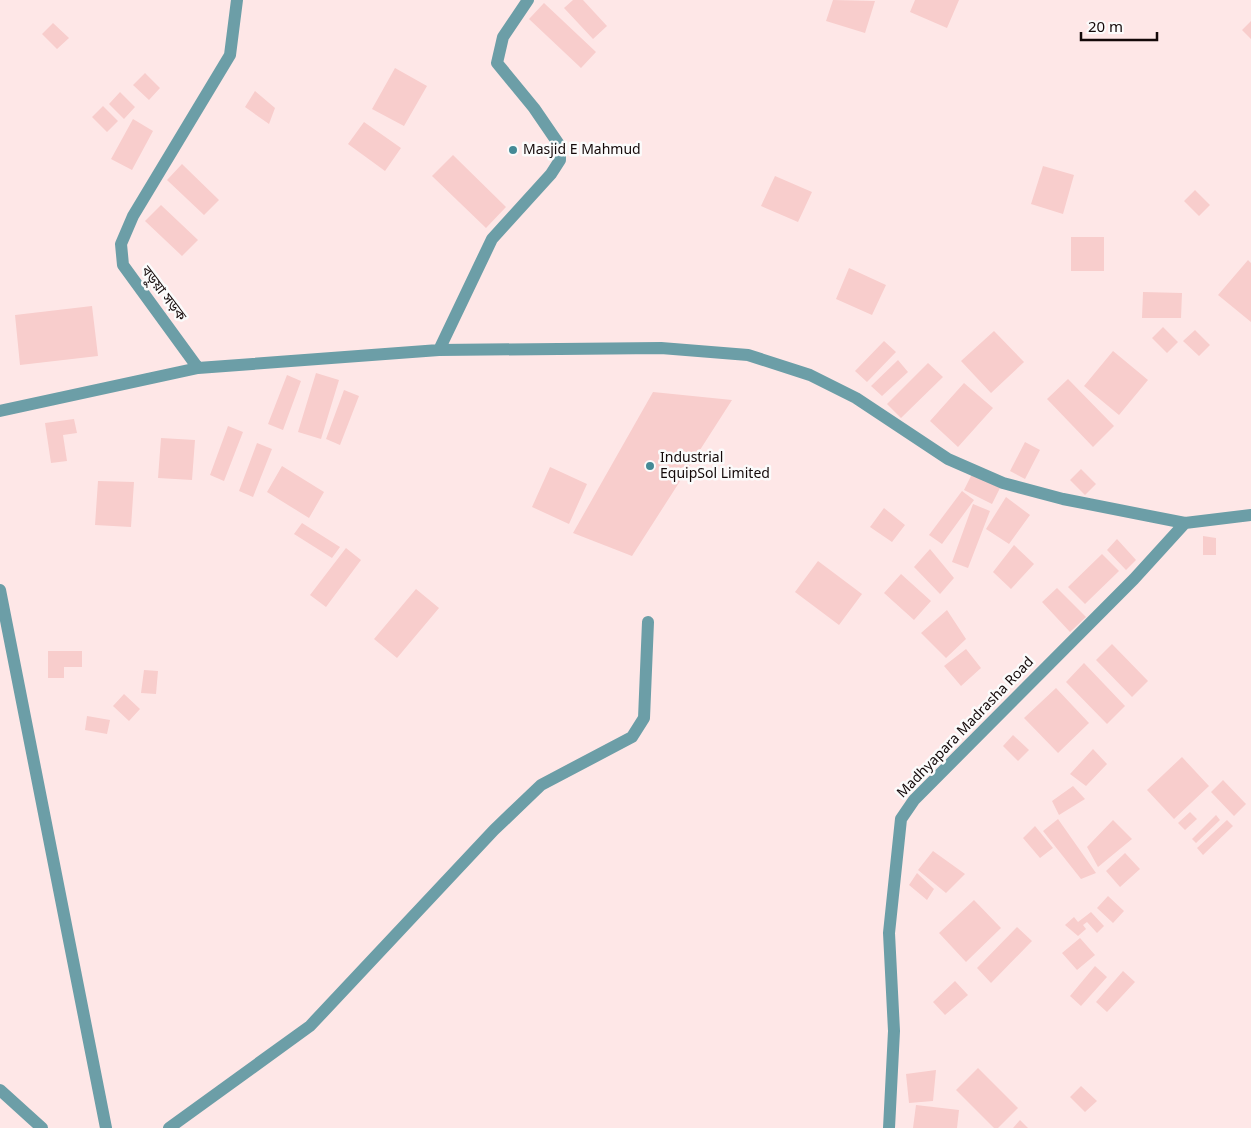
<svg xmlns="http://www.w3.org/2000/svg" width="1251" height="1128" font-family="Georgia,'Noto Sans Bengali',serif">
<style>
.building{fill:#f8cdcc}
.lines{fill:none;stroke-linecap:round;stroke-linejoin:round}
.minor{stroke:#6c9ea7;stroke-width:12}
.poi-dot{fill:#458a96;stroke:#fbfbfb;stroke-width:2}
.labels{text-anchor:middle;dominant-baseline:central;stroke-width:5;stroke-linejoin:round;paint-order:stroke}
.poi-label{font-size:14px;fill:#140909;stroke:#fbfbfb;text-anchor:start}
.street-label{font-size:14px;fill:#140909;stroke:#fbfbfb}
</style>
<rect width="100%" height="100%" fill="#fee7e7"/>
<path class="building" d="M573 0H583L607 26 593 39 564 8Z
M833 0 875 1 865 33 826 21Z
M915 0H959L947 28 910 12Z
M544 3 596 52 581 68 529 19Z
M1251 21V39L1242 30Z
M53 23 69 38 57 49 42 34Z
M395 68 427 86 404 126 372 109Z
M145 73 160 88 149 100 133 85Z
M255 91 275 108 269 124 245 107Z
M120 92 135 107 124 119 109 104Z
M103 106 118 121 107 132 92 117Z
M133 119 153 131 132 170 111 159Z
M364 122 401 148 385 171 348 144Z
M453 155 506 207 486 228 432 176Z
M182 164 219 200 204 215 167 180Z
M1043 166 1074 175 1063 214 1031 204Z
M775 176 812 192 798 222 761 206Z
M1195 190 1210 205 1199 216 1184 201Z
M161 205 198 240 182 256 145 221Z
M1071 237H1104V271H1071Z
M1248 260 1251 263V322L1218 295Z
M849 268 886 285 872 315 836 299Z
M1143 292 1182 293 1181 318H1142Z
M92 306 98 356 20 365 15 315Z
M1163 327 1178 342 1167 353 1152 338Z
M1195 330 1210 345 1199 356 1183 341Z
M994 331 1024 362 991 393 961 361Z
M884 341 896 352 867 382 855 371Z
M1113 351 1148 380 1119 415 1084 386Z
M898 360 908 372 882 396 871 386Z
M928 363 943 377 901 418 887 404Z
M316 373 339 380 321 439 298 432Z
M287 375 301 381 283 430 268 424Z
M1068 379 1114 426 1093 447 1047 399Z
M964 383 993 408 958 447 930 421Z
M344 390 359 396 340 445 326 439Z
M653 392 732 400 632 556 573 533Z
M74 419 77 433 63 435 67 461 51 463 45 423Z
M228 426 243 432 224 481 210 475Z
M161 438 195 440 192 480 158 478Z
M1025 442 1040 450 1025 479 1010 471Z
M257 443 272 449 253 497 239 491Z
M282 466 324 492 309 518 267 492Z
M550 467 587 484 569 524 532 507Z
M1081 469 1096 484 1085 495 1070 480Z
M972 474 1000 488 992 504 964 490Z
M98 481 134 482 131 527 95 525Z
M962 491 974 500 942 544 929 535Z
M1006 497 1030 515 1009 544 986 529Z
M973 504 990 511 968 568 952 562Z
M884 508 905 525 892 542 870 527Z
M302 523 340 547 332 558 294 534Z
M1203 536 1216 538V555H1203Z
M1117 539 1136 560 1126 570 1107 550Z
M1014 545 1034 564 1011 589 993 572Z
M346 548 361 560 326 607 310 595Z
M930 549 954 578 940 594 914 567Z
M1102 554 1119 571 1085 604 1068 587Z
M818 561 862 594 839 625 795 592Z
M901 574 931 601 914 620 884 593Z
M1057 588 1086 617 1070 632 1042 602Z
M416 589 439 608 397 658 374 639Z
M947 610 966 639 946 658 921 633Z
M1112 644 1148 681 1132 697 1096 660Z
M966 649 981 668 961 686 944 666Z
M48 651H82V667H64V678H48Z
M1084 663 1125 706 1107 724 1066 682Z
M144 670 158 671 156 694 141 693Z
M1056 688 1089 723 1058 753 1024 718Z
M124 694 140 709 129 721 113 706Z
M87 716 110 720 107 734 85 730Z
M1013 735 1029 750 1018 761 1003 746Z
M1093 749 1107 764 1086 786 1070 774Z
M1182 757 1209 786 1174 819 1147 790Z
M1223 780 1246 804 1234 816 1211 792Z
M1073 786 1085 799 1059 815 1052 801Z
M1190 812 1197 819 1185 830 1178 823Z
M1216 815 1220 820 1196 843 1192 839Z
M1058 819 1096 873 1081 879 1043 831Z
M1113 820 1132 839 1098 867 1087 847Z
M1227 820 1233 826 1203 855 1197 848Z
M1035 826 1053 848 1040 858 1023 838Z
M933 851 965 874 946 893 918 870Z
M1125 853 1140 869 1120 887 1106 871Z
M917 873 934 889 927 900 909 885Z
M1108 896 1124 911 1113 923 1097 908Z
M974 900 1001 928 966 962 939 933Z
M1091 912 1104 926 1097 933 1087 922 1083 925 1086 929 1078 936 1065 925 1074 917 1078 922Z
M1017 927 1032 941 991 983 977 968Z
M1080 938 1095 955 1077 970 1062 953Z
M1095 966 1107 977 1081 1006 1070 996Z
M1123 971 1135 982 1107 1012 1096 1002Z
M955 981 968 995 945 1015 933 1002Z
M978 1068 1018 1108 998 1128H994L956 1090Z
M936 1070 933 1101 909 1103 906 1074Z
M1081 1086 1097 1101 1085 1112 1070 1097Z
M916 1105 959 1110 957 1128H913Z
M1020 1120 1028 1128H1013Z"/>
<g class="lines">
<path class="minor" d="M439 350 492 239 551 174 560 160V146L534 108 497 63 503 37 528 0
M198 368 123 265 121 244 133 216 230 55 237 0
M0 411 198 368 439 350 661 348 748 355 810 375 856 398 948 459 1003 483 1063 499 1185 523 1251 515
M0 590 106 1128
M0 1090 42 1128
M169 1128 310 1026 494 830 541 785 632 737 644 718 648 622
M889 1128 894 1031 889 933 901 819 914 800 1134 579 1185 523"/>
</g>
<g class="poi-dot">
<circle cx="513" cy="150" r="5"/>
<circle cx="650" cy="466" r="5"/>
</g>
<g class="labels">
<g class="poi-label">
<text x="523" y="150">Masjid E Mahmud</text>
<text x="660" y="458">Industrial<tspan x="660" dy="16">EquipSol Limited</tspan></text>
</g>
<g class="street-label">
<text transform="translate(163 294) rotate(53)">বড়ুয়া সড়ক</text>
<text transform="translate(966 728) rotate(-46)">Madhyapara Madrasha Road</text>
</g>
</g>
<path d="M1081 32v8h76v-8" fill="none" stroke="#140909" stroke-width="2.5"/>
<text x="1088" y="32" font-size="15" fill="#140909" stroke="#fbfbfb" stroke-width="4" paint-order="stroke">20 m</text>
</svg>
